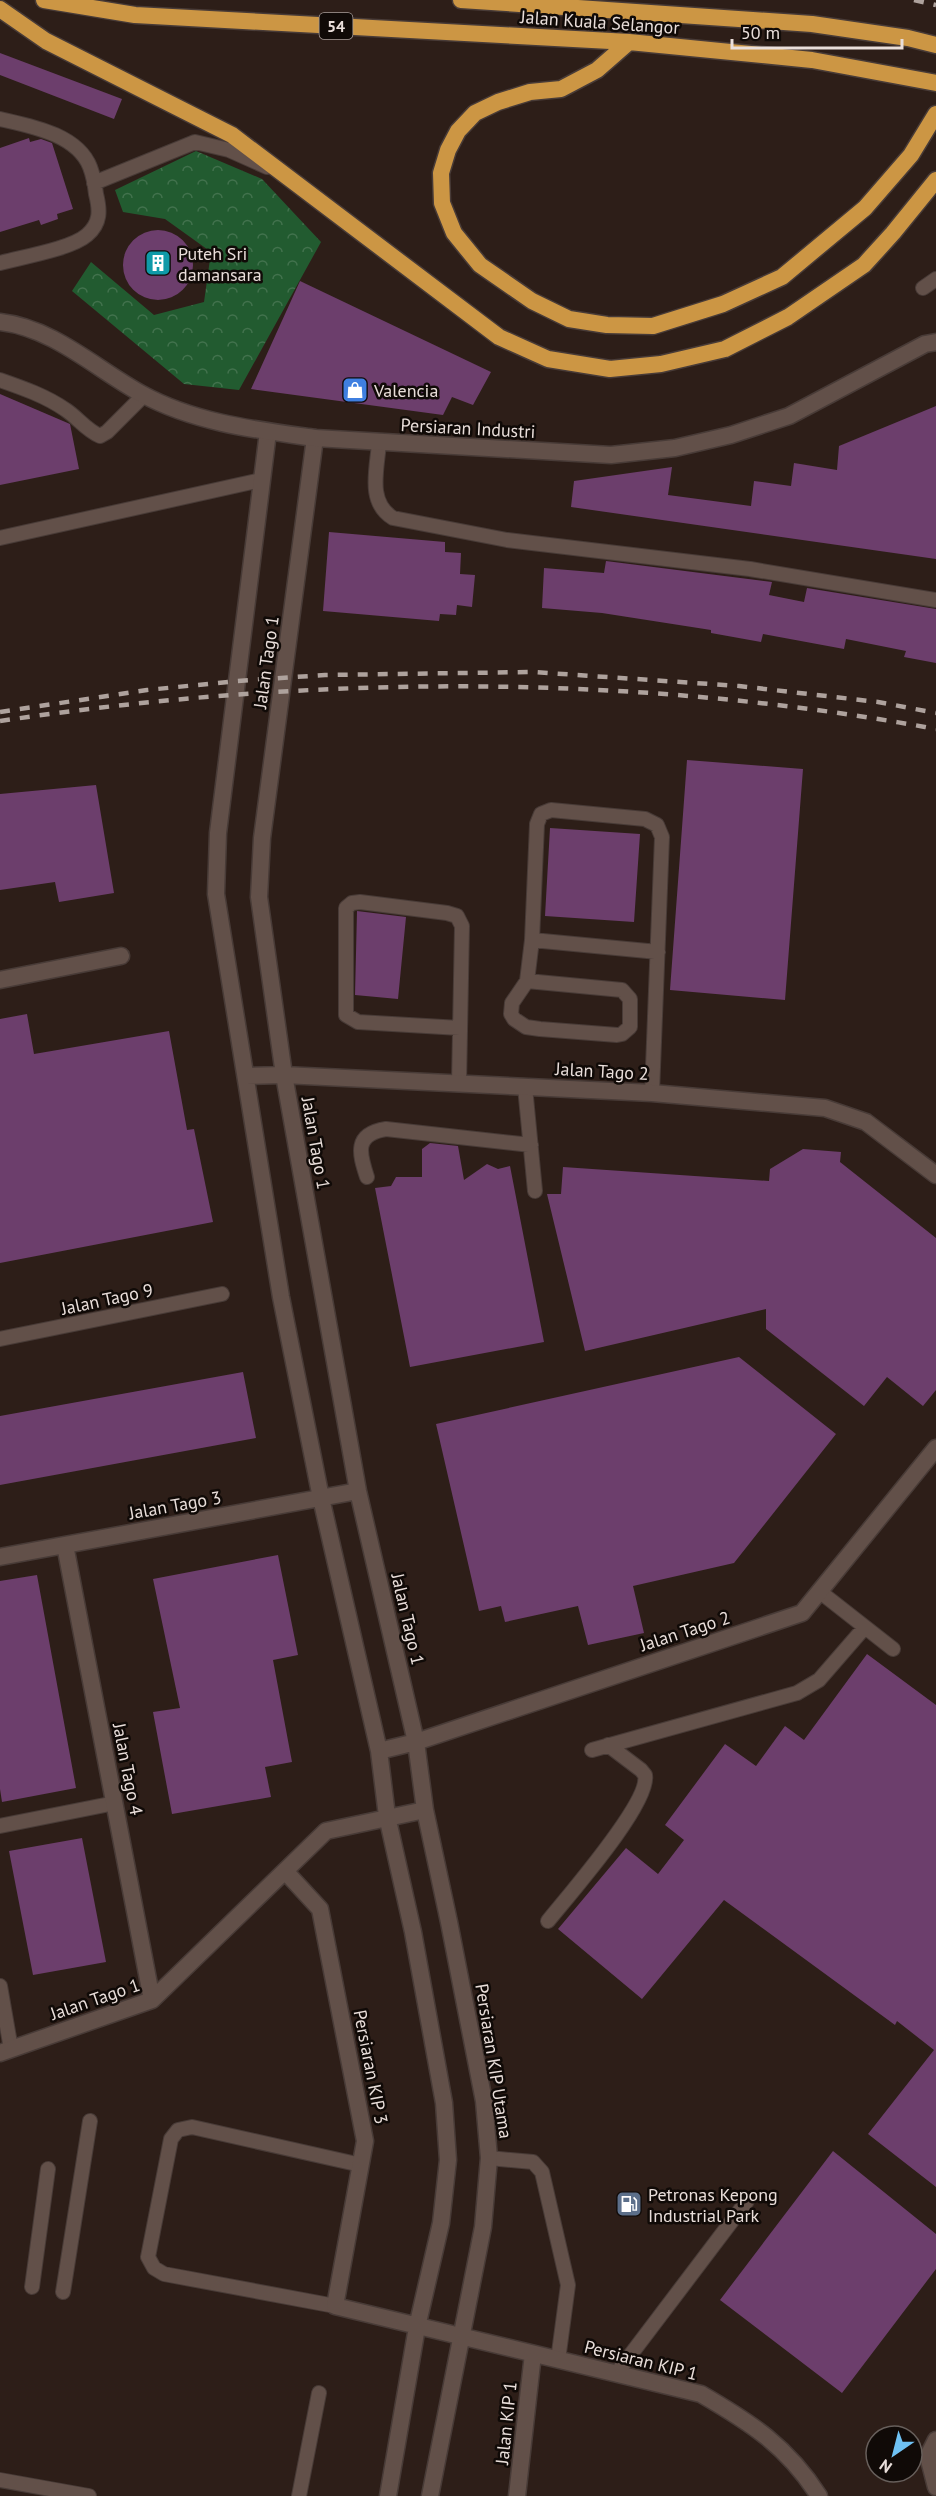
<svg xmlns="http://www.w3.org/2000/svg" width="936" height="2496" font-family="'PT Sans',sans-serif">
<style>
.forest{fill:url(#forest-crowns)}
.building{fill:#6c3e6c}
.lines{fill:none;stroke-linecap:round;stroke-linejoin:round}
.service-casing{stroke:#483b37;stroke-width:16}
.minor-casing{stroke:#483b37;stroke-width:19}
.tertiary-casing{stroke:#483b37;stroke-width:19}
.trunk-casing{stroke:#483b37;stroke-width:19}
.service{stroke:#625049;stroke-width:14}
.minor{stroke:#625049;stroke-width:16}
.tertiary{stroke:#625049;stroke-width:16}
.trunk{stroke:#cc9644;stroke-width:16}
.rail{stroke:#aea29d;stroke-width:4.5;stroke-dasharray:10 10;stroke-linecap:butt}
.labels{text-anchor:middle;dominant-baseline:central;stroke-width:5;stroke-linejoin:round;paint-order:stroke}
.shield{fill:#100a07;stroke:#a89e9b;stroke-width:1.5}
.shield-label{font-size:16px;font-weight:bold;fill:#e9deda}
.street-label{font-size:18px;fill:#e9deda;stroke:#100a07}
.poi-label{font-size:18px;fill:#e9deda;stroke:#100a07;text-anchor:start}
</style>
<defs>
<pattern id="forest-crowns" width="20" height="18" patternUnits="userSpaceOnUse" patternTransform="scale(1.5)"><rect width="20" height="18" fill="#225b30"/><path d="M2 6a3 3 0 1 1 6 0M12 15a3 3 0 1 1 6 0" fill="none" stroke="#42724d"/></pattern>
</defs>
<rect width="100%" height="100%" fill="#2d1e18"/>
<path class="forest" d="M196 151 262 179 321 242 239 390 184 384 72 291 91 262 154 315 204 302 211 252 165 219 123 212 115 190Z"/>
<path class="building" d="M0 53 122 99 114 119 0 75Z
M29 138 30 142 41 139 52 143 73 209 57 214 58 219 41 225 39 220 0 232V148Z
M123 265a35 35 0 1 1 70 0a35 35 0 1 1-70 0Z
M300 281 491 372 473 405 452 397 443 415 251 389Z
M0 394 70 424 79 469 0 485Z
M936 406V559L571 507 574 481 672 467 668 495 751 506 754 481 791 486 794 463 837 470 839 446Z
M329 532 445 542V552L461 553 460 574 475 575 472 607 457 605 456 615 440 614 439 621 323 611Z
M606 561 772 582 769 595 804 602 807 588 936 609V663L904 657 906 651 846 639 844 649 763 634 761 642 711 633V630L602 613 542 608 544 568 604 573Z
M687 760 803 769 785 1000 670 990Z
M96 785 114 893 59 902 55 882 0 890V794Z
M550 828 640 834 634 922 545 916Z
M357 911 406 917 398 999 355 995Z
M27 1014 34 1054 169 1031 187 1130 194 1129 213 1222 0 1263V1019Z
M430 1143 458 1146 464 1180 487 1164 498 1169 510 1166 544 1342 410 1367 375 1188 391 1186 396 1177H422V1149Z
M803 1149 841 1152 840 1162 936 1238V1390L923 1406 887 1377 864 1406 766 1329V1309L585 1351 547 1194H561L563 1167 769 1181 770 1169Z
M739 1357 836 1434 734 1563 633 1586 644 1633 588 1645 578 1606 505 1622 501 1606 479 1611 436 1424Z
M243 1372 256 1438 0 1485V1416Z
M278 1555 298 1655 273 1660 292 1762 265 1767 271 1797 172 1814 153 1712 180 1708 153 1579Z
M37 1575 76 1788 2 1802 0 1789V1581Z
M867 1654 936 1705V2187L868 2134 934 2050 897 2021 895 2025 724 1900 642 1999 558 1929 626 1848 658 1874 684 1840 665 1825 725 1744 756 1766 785 1726 804 1740Z
M82 1838 106 1962 33 1975 9 1851Z
M833 2151 936 2234V2269L842 2393 720 2300Z"/>
<g class="lines">
<g class="service-casing">
<path id="service" d="M0 119C30 126 77 134 90 167 93 175 95 185 96 194 100 210 101 223 87 235 71 249 22 257 0 263
M94 183 195 142 229 150 267 167
M923 288 936 279
M0 380C23 388 46 396 66 410 78 418 86 430 100 436L107 432 144 395
M379 443C377 470 367 502 393 518L507 540 750 569 936 600
M0 538 261 480
M527 981 622 990 630 999V1027L622 1034 617 1035 540 1029 526 1027 514 1019 511 1014 512 1003 527 981 532 940
M459 1084 462 926 457 916 447 913 360 902 352 903 346 908V1015L358 1022 460 1028
M525 1087 535 1191
M652 1093 662 837 657 825 645 819 551 810 541 814 537 824 532 940 658 952
M367 1177C359 1153 354 1134 386 1129L531 1145
M0 1339 222 1294
M819 1591 893 1649
M592 1750 797 1693 819 1680 865 1627
M0 1826 115 1803
M548 1921C568 1896 651 1802 645 1775L641 1770 608 1745
M0 1986 11 2049
M489 2158 533 2162 542 2172 568 2285 558 2360
M32 2287 48 2169
M63 2292 90 2121
M335 2306 164 2274 154 2268 148 2257 171 2139 178 2130 192 2127 361 2165
M616 2374 747 2201
M0 2480 89 2496
M299 2496 319 2393"/>
</g>
<g class="minor-casing">
<path id="minor" d="M268 432 218 833 216 894 281 1297 321 1498 379 1751 387 1816 413 1932 444 2103 448 2160 441 2223 417 2327 388 2496
M315 438 262 838 259 897 284 1075 358 1491 416 1742 425 1810 449 1922 484 2101 489 2158 483 2227 430 2496
M0 980 121 956
M246 1076 284 1075 652 1093 825 1108 866 1122 936 1175
M65 1545 152 2000
M0 1557 358 1491
M379 1751 416 1742 802 1613 936 1448
M285 1871 320 1909 365 2141 335 2306 701 2394C751 2423 787 2446 819 2496
M0 2053 152 2000 326 1831 425 1810
M936 2440 928 2456 936 2487
M517 2496 533 2354"/>
</g>
<g class="tertiary-casing">
<path id="tertiary" d="M0 322C54 328 96 369 142 394 195 423 257 430 315 438L611 455 675 448 731 435 789 416 925 344 936 342"/>
</g>
<g class="trunk-casing">
<path id="trunk" d="M44 0 135 15 629 42 812 60 936 83
M461 0 812 24 908 38 936 45
M0 9 46 41 232 135 499 337 548 359 610 369 661 364 725 349 788 317 864 265 893 233 936 180
M629 42 597 70 561 89 530 92 498 102 475 113 458 131 448 150 441 173 442 203 454 233 480 265 532 301 569 319 607 325 653 326 723 304 782 277 865 208 911 155 936 114"/>
</g>
<use href="#service" class="service"/>
<use href="#minor" class="minor"/>
<use href="#tertiary" class="tertiary"/>
<use href="#trunk" class="trunk"/>
<path class="rail" d="M914 0 936 5
M0 712 147 690 237 681 325 675 533 672 739 686 878 702 936 713
M0 721C309 675 628 672 936 729"/>
</g>
<defs>
<g id="building-square" transform="scale(1.35)"><rect x="-9" y="-9" width="18" height="18" rx="4" fill="#0f9aa8" stroke="#100a07"/><path d="M-4-6H4V6H1V3H-1V6H-4ZM-2.5-4.3h1.7v1.8h-1.7ZM.8-4.3h1.7v1.8H.8ZM-2.5-1h1.7V.8h-1.7ZM.8-1h1.7V.8H.8Z" fill="#fff"/></g>
<g id="shop-square" transform="scale(1.35)"><rect x="-9" y="-9" width="18" height="18" rx="4" fill="#3f7fe0" stroke="#100a07"/><path d="M-5-2.5h2.3a2.7 3.5 0 0 1 5.4 0H5L5.5 6h-11ZM-1.5-2.5h3a1.5 2.3 0 0 0-3 0Z" fill="#fff"/></g>
<g id="fuel-square" transform="scale(1.35)"><rect x="-9" y="-9" width="18" height="18" rx="4" fill="#5c6f8a" stroke="#100a07"/><path d="M-5.5-6h7V0h2V4h1.3V-2.5L3-4.5l.8-.8L6-3V5H2.5V1h-1V6h-7ZM-4.2-4.7v3.2H.2V-4.7Z" fill="#fff"/></g>
</defs>
<g fill-rule="evenodd">
<use href="#building-square" x="158" y="263"/>
<use href="#shop-square" x="355" y="390"/>
<use href="#fuel-square" x="629" y="2204"/>
</g>
<g class="labels">
<rect class="shield" x="319.5" y="13" width="33" height="26" rx="4.5"/>
<g class="shield-label">
<text x="336" y="26">54</text>
</g>
<g class="street-label">
<text transform="translate(600 22) rotate(4)">Jalan Kuala Selangor</text>
<text transform="translate(468 428) rotate(3)">Persiaran Industri</text>
<text transform="translate(266 662) rotate(-82)">Jalan Tago 1</text>
<text transform="translate(602 1071) rotate(3)">Jalan Tago 2</text>
<text transform="translate(316 1143) rotate(80)">Jalan Tago 1</text>
<text transform="translate(107 1299) rotate(-12)">Jalan Tago 9</text>
<text transform="translate(175 1505) rotate(-10)">Jalan Tago 3</text>
<text transform="translate(408 1619) rotate(77)">Jalan Tago 1</text>
<text transform="translate(685 1631) rotate(-18)">Jalan Tago 2</text>
<text transform="translate(128 1769) rotate(79)">Jalan Tago 4</text>
<text transform="translate(95 1999) rotate(-19)">Jalan Tago 1</text>
<text transform="translate(494 2061) rotate(81)">Persiaran KIP Utama</text>
<text transform="translate(371 2067) rotate(79)">Persiaran KIP 3</text>
<text transform="translate(641 2360) rotate(14)">Persiaran KIP 1</text>
<text transform="translate(506 2423) rotate(-84)">Jalan KIP 1</text>
</g>
<g class="poi-label">
<text x="178" y="253">Puteh Sri<tspan x="178" dy="21">damansara</tspan></text>
<text x="374" y="390">Valencia</text>
<text x="648" y="2194">Petronas Kepong<tspan x="648" dy="21">Industrial Park</tspan></text>
</g>
</g>
<g transform="translate(894 2454) rotate(215)"><circle r="28" fill="#100a07" stroke="#675f5b" stroke-width="1.5"/>
<path d="M0-4.5L10 22L0 15L-10 22Z" fill="#6fc2f4"/>
<text y="-9" font-size="16" font-weight="bold" text-anchor="middle" fill="#e9deda">N</text>
</g>
<path d="M732 39v9h170v-9" fill="none" stroke="#e9deda" stroke-width="3"/>
<text x="741" y="39" font-size="18" fill="#e9deda" stroke="#100a07" stroke-width="4.5" paint-order="stroke">50 m</text>
</svg>
